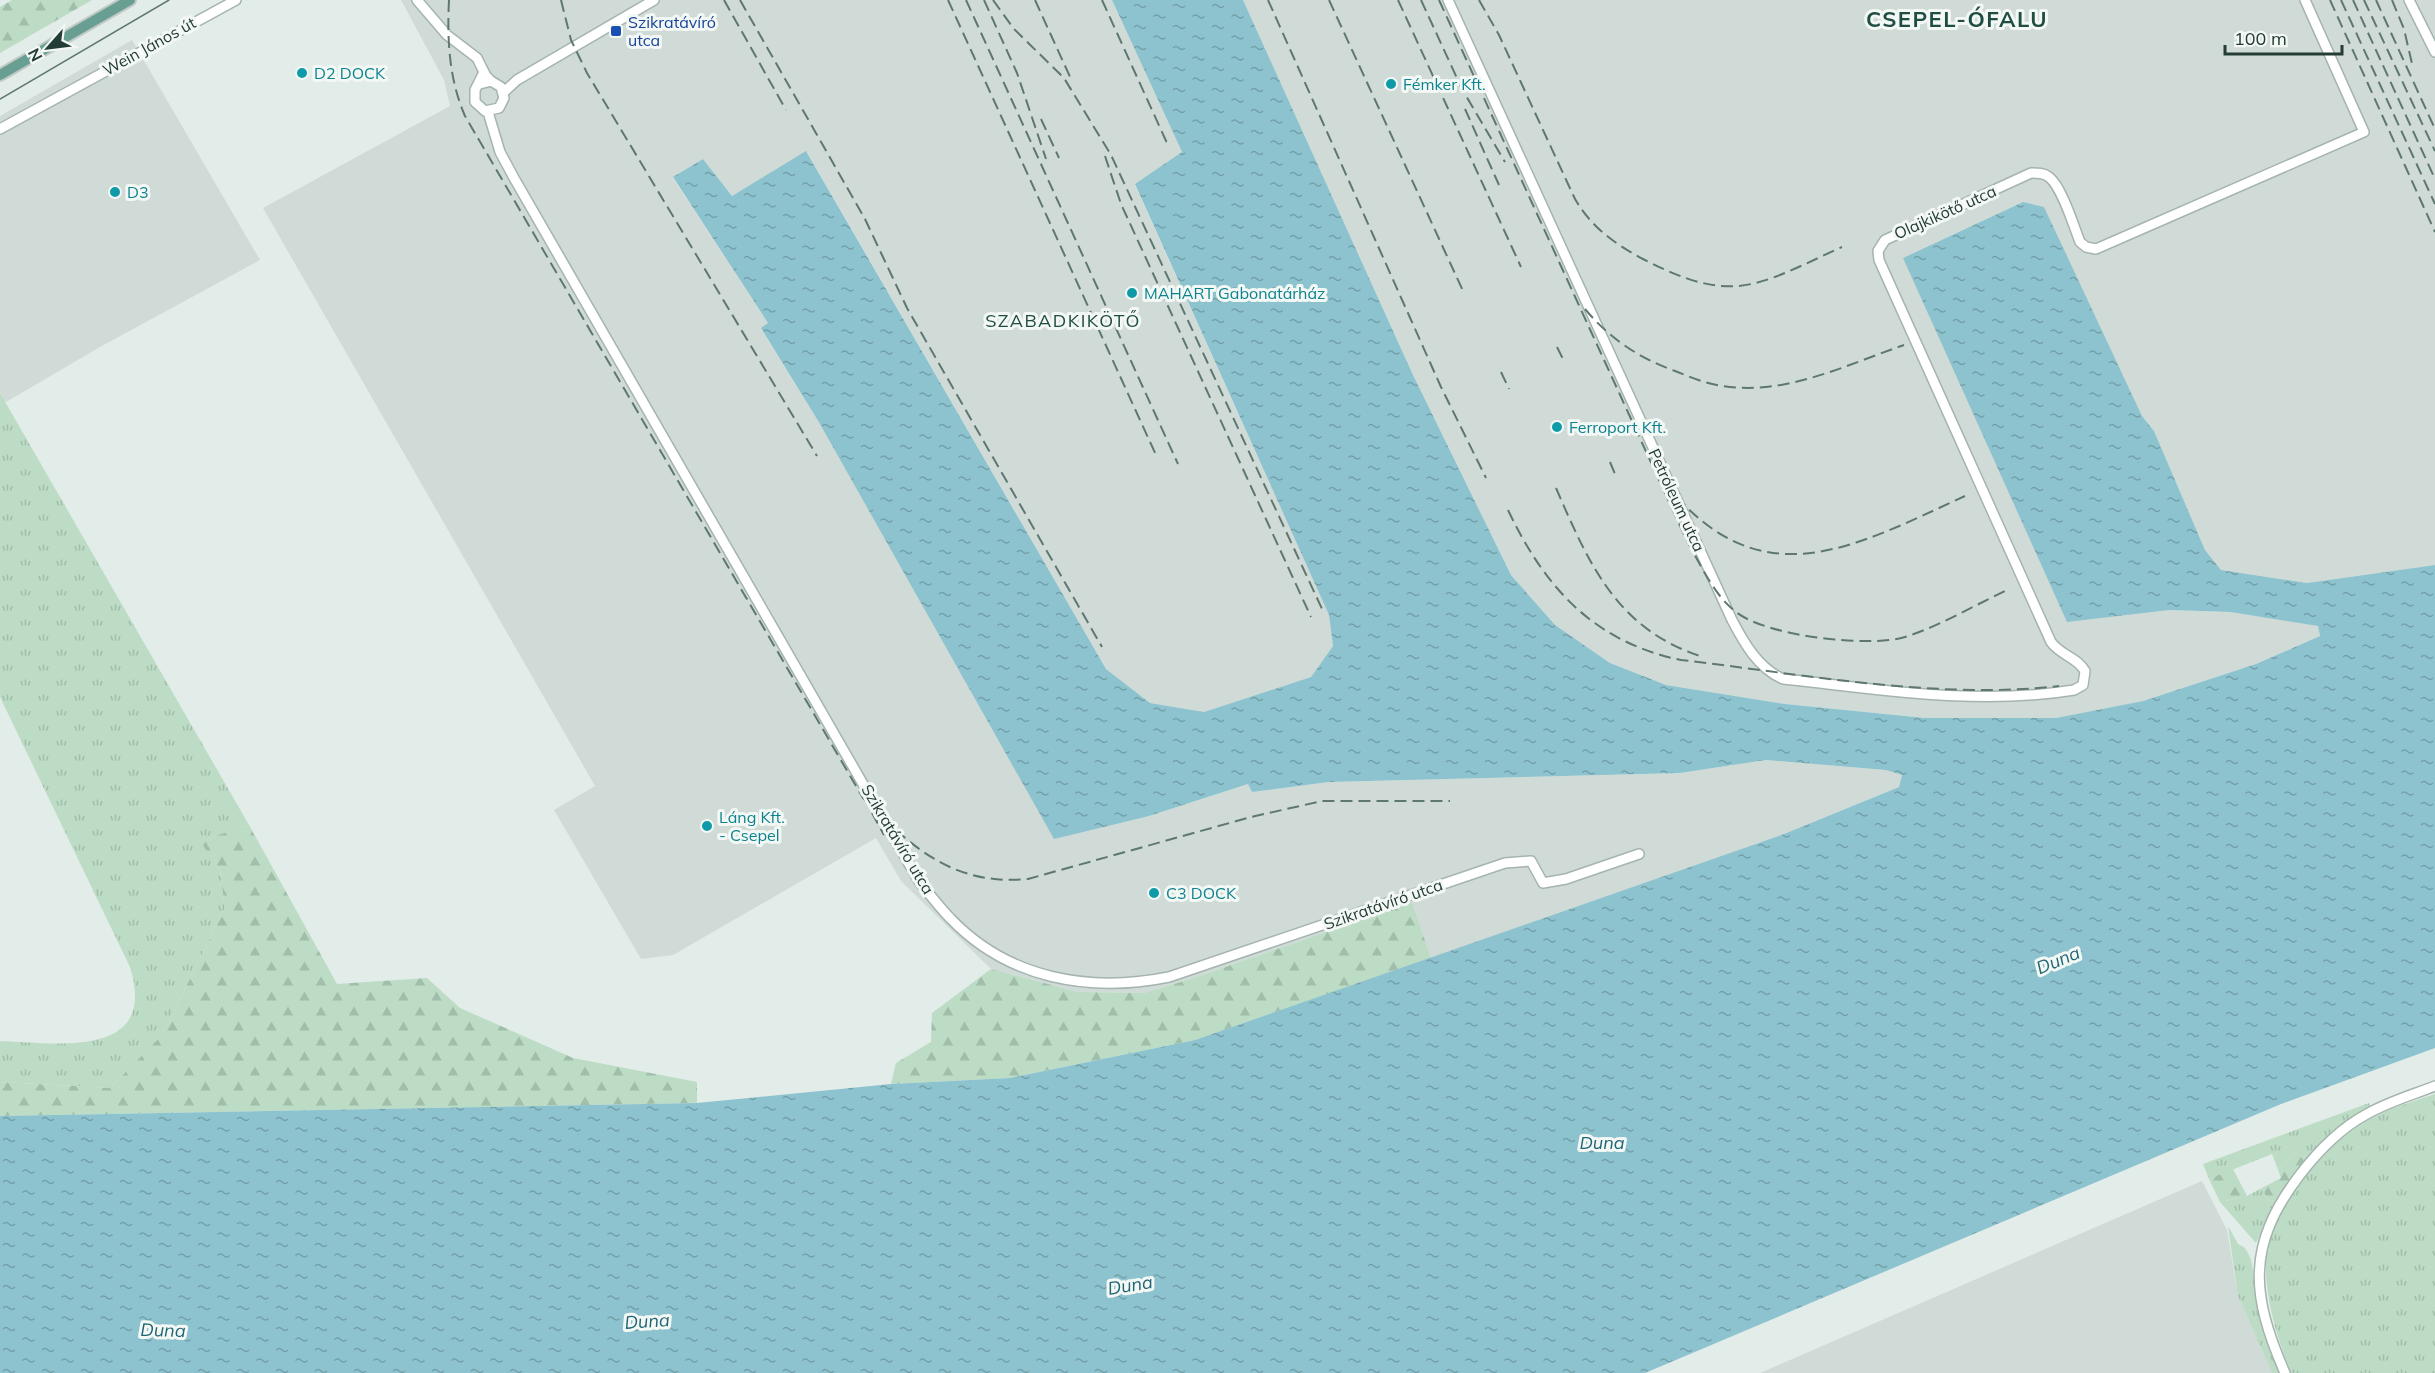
<svg xmlns="http://www.w3.org/2000/svg" width="2435" height="1373" font-family="Mulish,sans-serif">
<style>
.built{fill:#d0dbd7}
.grass{fill:url(#grass-tufts)}
.forest{fill:url(#forest-firs)}
.water{fill:url(#water-ripples)}
.lines{fill:none;stroke-linecap:round;stroke-linejoin:round}
.minor-casing{stroke:#a5b4af;stroke-width:12}
.major-casing{stroke:#c1c8c6;stroke-width:14}
.minor{stroke:#fff;stroke-width:9}
.major{stroke:#699f92;stroke-width:10}
.tram{stroke:#5e7771;stroke-width:1.5}
.rail{stroke:#5e7771;stroke-width:2;stroke-dasharray:12 6;stroke-linecap:butt}
.transit-dot{fill:#1a4fb4;stroke:#f3f8f5;stroke-width:2}
.culture-dot{fill:#0f9aa8;stroke:#f3f8f5;stroke-width:2}
.labels{text-anchor:middle;dominant-baseline:central;stroke-width:6;stroke-linejoin:round;paint-order:stroke}
.transit-label{font-size:16px;fill:#164399;stroke:#f3f8f5;text-anchor:start}
.street-label{font-size:16px;fill:#233c35;stroke:#f3f8f5}
.culture-label{font-size:16px;fill:#0d838f;stroke:#f3f8f5;text-anchor:start}
.neighbourhood-label{font-size:18px;letter-spacing:1.5px;fill:#204d43;stroke:#f3f8f5}
.water-label{font-size:18px;font-style:italic;fill:#206575;stroke:#f3f8f5}
.district-label{font-size:22px;font-weight:bold;letter-spacing:1.5px;fill:#204d43;stroke:#f3f8f5}
</style>
<defs>
<pattern id="grass-tufts" width="24" height="20" patternUnits="userSpaceOnUse" patternTransform="scale(1.5)"><rect width="24" height="20" fill="#bcdcc5"/><path d="M3 7l-1-3M5 7V3M7 7l1-3M15 17l-1-3M17 17v-4M19 17l1-3" fill="none" stroke="#a1beaa"/></pattern>
<pattern id="forest-firs" width="22" height="20" patternUnits="userSpaceOnUse" patternTransform="scale(1.5)"><rect width="22" height="20" fill="#bcdcc5"/><path d="M5 1l3.5 6h-7zM16 11l3.5 6h-7z" fill="#a1beaa"/></pattern>
<pattern id="water-ripples" width="26" height="14" patternUnits="userSpaceOnUse" patternTransform="scale(1.5)"><rect width="26" height="14" fill="#8dc3ce"/><path d="M2 4q2-2 4 0t4 0M15 11q2-2 4 0t4 0" fill="none" stroke="#73a0a8"/></pattern>
</defs>
<rect width="100%" height="100%" fill="#e2ece8"/>
<path class="built" d="M401 0H1112L1182 152 1135 185 1329 615 1333 646 1311 677 1204 712 1150 703 1106 669 807 152 732 196 703 159 673 178 768 323 761 329 820 424 1149 816 1248 784 1252 792 1329 782 1680 773 1766 760 1886 770 1902 775 1899 787 1784 834 1431 958 1412 902 1191 979 1144 993 1078 992 991 969 901 881 876 838 673 955 641 959 554 810 595 786 263 208 450 106 444 80Z
M1243 0H2435V565L2307 583 2221 570 2205 550 2154 431 2142 416 2023 202 1903 258 2169 610 2230 612 2318 626 2320 636 2256 664 2143 701 2057 718H1925L1785 704 1666 685 1610 663 1555 625 1511 575 1413 375Z
M132 40 260 260 100 347 6 402 0 393V116Z
M2202 1181 2227 1230 2238 1296 2272 1373H1760Z"/>
<path class="grass" d="M0 393 249 825 201 841 220 871 225 908 162 1035 110 1088 0 1082V1041C57 1043 159 1060 130 967L0 697Z
M2435 1094V1373H2291C2275 1332 2264 1296 2266 1251L2270 1249 2267 1248C2284 1197 2320 1149 2367 1121 2388 1108 2412 1102 2435 1094Z
M2369 1103 2370 1107 2328 1136 2308 1158 2293 1153 2282 1168 2277 1167 2272 1154 2209 1179 2203 1164Z
M2262 1188 2269 1202 2279 1198 2256 1243 2220 1202 2247 1196Z
M2228 1226 2238 1244 2245 1248 2251 1259 2261 1322 2279 1373H2272L2238 1296Z"/>
<path class="forest" d="M12 0H92L0 53V7Z
M249 825 337 984 427 978 460 1008 573 1058 697 1082V1103L0 1116V1082L110 1088 162 1035 225 908 220 871 200 841Z
M1412 902 1431 958 1195 1040 1010 1078 891 1084 896 1063 931 1042 932 1013 991 969 1078 992 1144 993 1191 979Z
M2293 1153 2308 1158 2279 1198 2269 1202 2262 1188 2281 1178 2277 1167 2282 1168Z
M2233 1169 2247 1196 2220 1202 2209 1179Z"/>
<path class="water" d="M1112 0H1243L1413 375 1511 575 1555 625 1610 663 1666 685 1785 704 1925 718H2056L2143 701 2256 664 2320 636 2318 626 2230 612 2169 610 2067 622 1903 258 2023 202 2044 207 2142 416 2154 431 2205 550 2221 570 2307 583 2435 565V1048L2281 1104 1645 1373H0V1116L697 1103 891 1084 1010 1078 1195 1040 1784 834 1899 787 1902 775 1886 770 1766 760 1680 773 1329 782 1252 792 1248 784 1149 816 1054 839 820 424 761 328 768 323 673 177 703 159 732 196 806 151 1106 669 1150 703 1204 712 1311 677 1333 646 1329 615 1135 184 1182 152Z"/>
<g class="lines">
<g class="minor-casing">
<path id="minor" d="M417 0 447 35 477 58 486 76 491 81
M1448 0 1732 620C1744 643 1758 668 1783 679 1880 689 1977 706 2074 690L2083 685 2085 671C2077 657 2060 655 2051 642L1879 260 1878 251 1885 240 2031 173C2038 173 2044 173 2049 177 2062 187 2074 227 2080 242L2086 247 2096 249 2364 132 2305 0
M2409 0 2435 52
M480 84 491 81 501 87 504 98 499 108 485 111 475 102V90L484 72
M504 92 517 80 654 0
M488 112 500 152 514 178 920 883C930 894 939 907 950 918 1008 979 1089 993 1169 977L1505 863 1531 861 1543 883 1566 879 1639 854
M0 129 236 0
M2285 1373C2251 1295 2246 1246 2299 1176 2318 1151 2339 1129 2367 1114 2388 1102 2412 1095 2435 1086"/>
</g>
<g class="major-casing">
<path id="major" d="M0 75 130 0"/>
</g>
<use href="#minor" class="minor"/>
<use href="#major" class="major"/>
<path class="tram" d="M0 99 169 0"/>
<path class="rail" d="M449 0C447 40 449 79 465 116L863 798C912 848 954 886 1028 879L1251 817 1322 801H1450
M561 0 571 40 587 73 817 456
M724 0 786 110
M740 0 865 219 907 308 1102 647
M948 0 1156 455
M966 0 1178 464
M984 0 1017 73 1046 159
M993 0 1014 29 1064 78 1111 155 1323 611
M1035 0 1071 79
M1102 0 1167 143
M1268 0 1441 387 1486 478
M1329 0 1464 293
M1398 0 1521 267
M1421 0 1462 89 1505 162
M1439 0 1687 541C1701 565 1713 594 1736 612 1766 636 1868 648 1905 637 1940 626 1975 605 2009 589
M1479 0 1499 35 1575 199C1592 228 1615 244 1643 259 1734 306 1756 286 1842 247
M2330 0 2435 232
M2341 0 2435 204
M2353 0 2435 179
M2364 0 2435 151
M2376 0 2435 129
M2392 0 2404 29 2413 68
M1465 109 1499 185
M1041 119 1059 158
M1105 156 1121 204 1311 617
M1585 309C1610 339 1639 358 1675 371 1690 377 1706 384 1723 386 1785 396 1846 365 1904 345
M1557 347 1565 363
M1501 372 1509 389
M1610 462 1615 474
M1665 483C1759 601 1852 548 1965 496
M1556 488C1589 564 1617 630 1703 657
M1508 510C1545 588 1594 642 1681 660 1803 674 1937 700 2059 686
M872 813 884 835"/>
</g>
<rect class="transit-dot" x="610" y="25" width="12" height="12" rx="3"/>
<g class="culture-dot">
<circle cx="302" cy="73" r="6"/>
<circle cx="1391" cy="84" r="6"/>
<circle cx="115" cy="192" r="6"/>
<circle cx="1132" cy="293" r="6"/>
<circle cx="1557" cy="427" r="6"/>
<circle cx="707" cy="826" r="6"/>
<circle cx="1154" cy="893" r="6"/>
</g>
<g class="labels">
<g class="transit-label">
<text x="628" y="22">Szikratávíró<tspan x="628" dy="18">utca</tspan></text>
</g>
<g class="street-label">
<text transform="translate(149 46) rotate(-29)">Wein János út</text>
<text transform="translate(1945 212) rotate(-24)">Olajkikötő utca</text>
<text transform="translate(1677 500) rotate(65)">Petróleum utca</text>
<text transform="translate(898 839) rotate(59)">Szikratávíró utca</text>
<text transform="translate(1383 904) rotate(-19)">Szikratávíró utca</text>
</g>
<g class="culture-label">
<text x="314" y="73">D2 DOCK</text>
<text x="1403" y="84">Fémker Kft.</text>
<text x="127" y="192">D3</text>
<text x="1144" y="293">MAHART Gabonatárház</text>
<text x="1569" y="427">Ferroport Kft.</text>
<text x="719" y="817">Láng Kft.<tspan x="719" dy="18">- Csepel</tspan></text>
<text x="1166" y="893">C3 DOCK</text>
</g>
<g class="neighbourhood-label">
<text x="1063" y="320">SZABADKIKÖTŐ</text>
</g>
<g class="water-label">
<text transform="translate(2058 960) rotate(-22)">Duna</text>
<text x="1602" y="1142">Duna</text>
<text transform="translate(1130 1285) rotate(-9)">Duna</text>
<text transform="translate(647 1321) rotate(-4)">Duna</text>
<text transform="translate(163 1330) rotate(1)">Duna</text>
</g>
<g class="district-label">
<text x="1957" y="19">CSEPEL-ÓFALU</text>
</g>
</g>
<g transform="translate(48 48) rotate(242)" stroke="#f3f8f5" stroke-width="4.5" paint-order="stroke">
<path d="M0-4.5L10 22L0 15L-10 22Z" fill="#233c35"/>
<text y="-9" font-size="16" font-weight="bold" text-anchor="middle" fill="#233c35">N</text>
</g>
<path d="M2225 45v9h117v-9" fill="none" stroke="#233c35" stroke-width="3"/>
<text x="2234" y="45" font-size="18" fill="#233c35" stroke="#f3f8f5" stroke-width="4.5" paint-order="stroke">100 m</text>
</svg>
